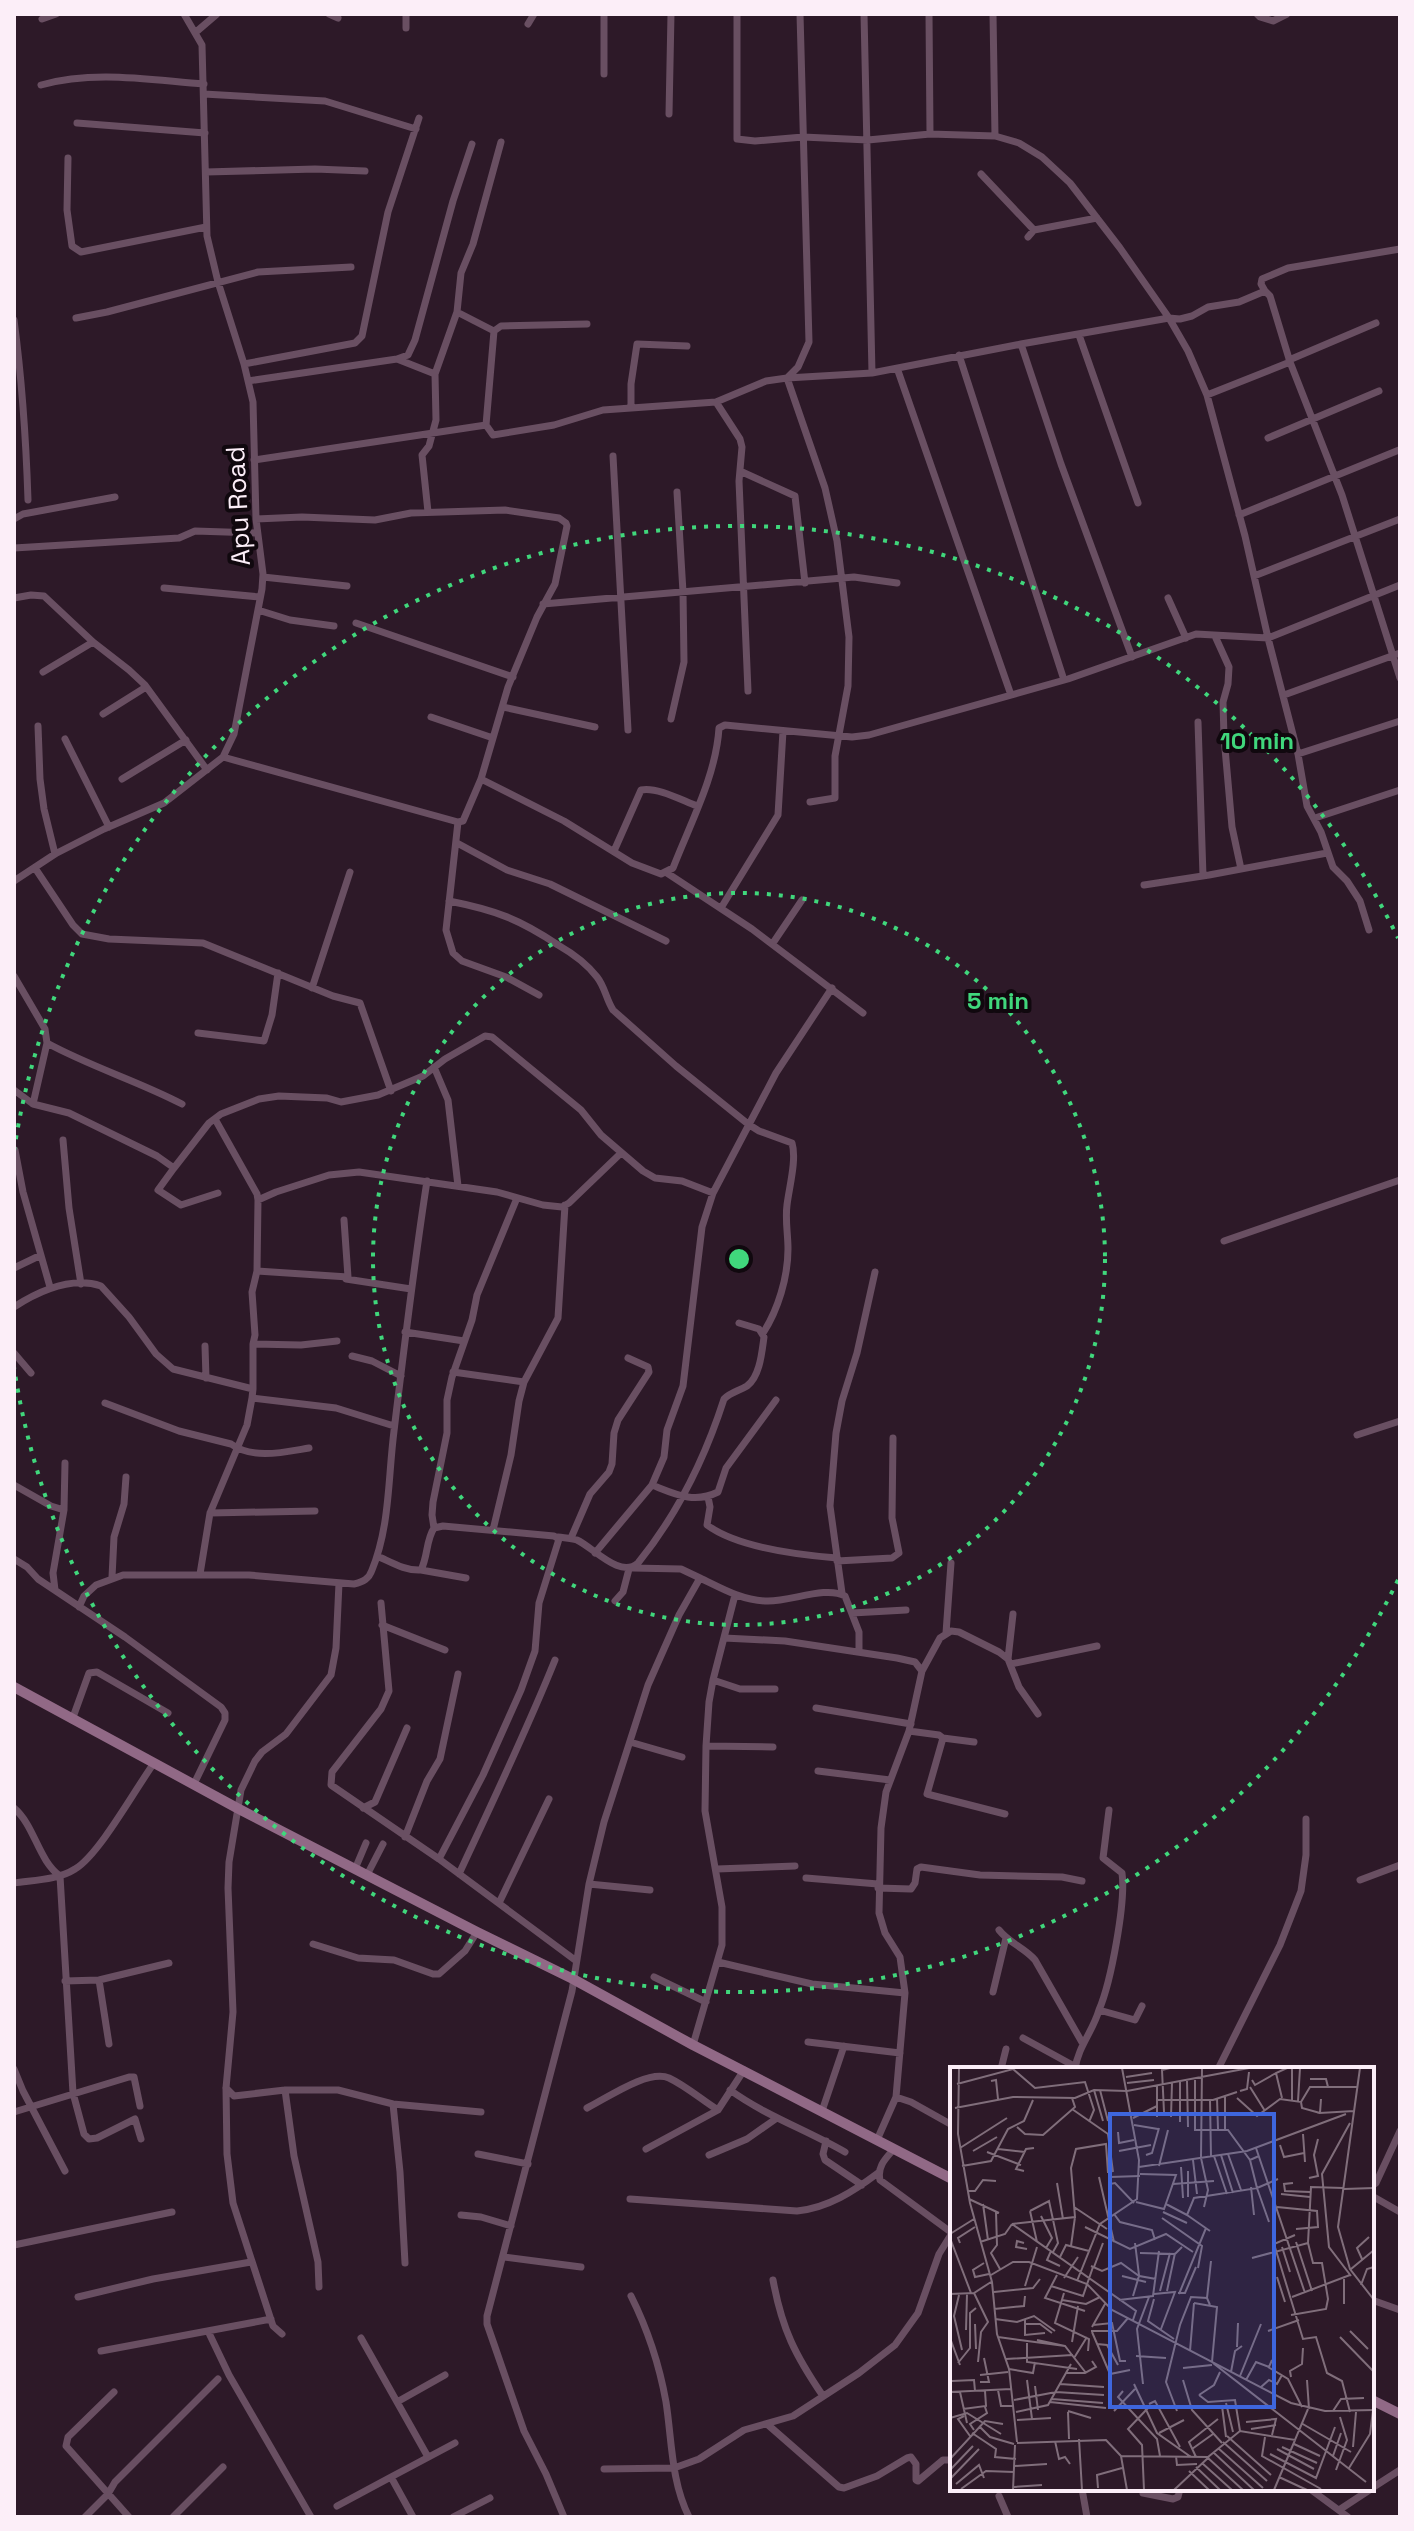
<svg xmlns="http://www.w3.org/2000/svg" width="1414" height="2531" font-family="'Space Grotesk',sans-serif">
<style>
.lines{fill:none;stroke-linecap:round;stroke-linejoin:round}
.street{stroke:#694f62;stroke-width:7}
.secondary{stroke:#916986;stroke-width:10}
.ring{fill:none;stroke:#40d77c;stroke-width:4;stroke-dasharray:4 8}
.labels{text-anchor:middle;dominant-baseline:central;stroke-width:8;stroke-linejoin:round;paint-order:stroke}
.street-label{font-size:26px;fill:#fceef8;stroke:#10080e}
.inset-road{fill:none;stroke:#806e7b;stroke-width:2}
.view{fill:#3e66dd;fill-opacity:0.15;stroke:#3e66dd;stroke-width:4}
.inset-edge{fill:none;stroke:#fceef8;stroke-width:4}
.centre{fill:#40d77c;stroke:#10080e;stroke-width:4}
.ring-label{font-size:24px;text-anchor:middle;font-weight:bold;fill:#40d77c;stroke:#10080e;stroke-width:8;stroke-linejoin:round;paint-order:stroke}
</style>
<rect width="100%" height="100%" fill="#2d1928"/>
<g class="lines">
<path class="street" d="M329 14 338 18
M604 14V74
M737 14V139L755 141 803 137 868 140 930 134 995 136 1019 143 1042 157 1070 183 1120 248 1169 318 1188 351 1207 395 1290 362
M864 14 872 373
M929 14 930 134
M993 14 995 136
M1257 14 1260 17 1273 21 1287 14
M42 19 56 14
M528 24 534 14
M406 28V14
M196 32 217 14
M41 85C94 70 150 80 204 84
M204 94 325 101 416 129
M669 114 671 14
M77 123 205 133
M68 158 67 210 72 246 81 252 206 227
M206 172 315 169 365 171
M981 174 1034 230
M1028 237 1034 230 1097 218
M1265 291 1270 296 1290 362 1342 495 1400 678
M457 312 494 331
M76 318 107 312 258 272 351 267
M14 320C22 380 26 439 28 500
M587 324 501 326 494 331 486 425 493 435 554 425 603 410 716 402 766 381 787 378 872 373 1021 344 1169 318 1180 319 1192 316 1208 307 1239 302 1265 291 1261 284 1262 279 1288 268 1400 249
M1079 335 1138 503
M1021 344 1061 464 1132 657
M959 355 1064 680
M397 359 435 374
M1289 360 1376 323
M244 364 355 343 362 336 388 212 419 118
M897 368 1011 695
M787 378 825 488 837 541 849 637 848 686 835 756V798L810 802
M787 378 798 367 809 342 800 14
M248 381 397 359 408 355 415 340 453 201 472 144
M1207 395 1245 536 1268 638 1400 585
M716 402 740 439 742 447 739 481 748 691
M631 408V384L637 344 687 346
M1268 438 1379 391
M613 456 628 730
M254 460 486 425
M740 471 795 496 805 583
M428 512 422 455 429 446 436 420 435 374 457 312 461 273 473 244 501 142
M1239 515 1399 450
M14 519 23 514 115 497
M14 548 179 538 195 531 257 533
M1254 576 1400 519
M263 577 347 586
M164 588 260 597
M14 598 31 595 44 596 93 642 129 670 145 685 207 770
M1168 598 1186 638
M543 604 854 577 897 583
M258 610 290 620 334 626
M356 623 513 677
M1215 636 1229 667 1228 684 1223 702 1224 737 1232 827 1241 869
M43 672 93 642
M1284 695 1400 653
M503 707 595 727
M103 714 146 687
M431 717 493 738
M671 719 684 662 683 592 677 492
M1198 722 1203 876
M38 726 40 779 44 809 55 854
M65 739 109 827
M1298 754 1400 721
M223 757 458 822 463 821 481 779 508 687 537 617 555 584 567 526 566 523 559 518 505 510 411 513 375 520 302 517 256 519
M122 779 186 740
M481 779 564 821 632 863 661 874 673 868C690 824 716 776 719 728L725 725 852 737 869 735 1068 679 1196 634 1268 638 1298 754 1307 806 1321 832 1333 867 1347 881 1360 901 1369 930
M1315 818 1400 790
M458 822 446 930 453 953 462 961 506 977 539 995
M457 843 507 870 550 884 666 941
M614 851 641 790C658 787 681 800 697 806
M35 868 73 925 82 934 109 939 203 943 333 996 360 1003 391 1091
M667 873 752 929 863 1013
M14 881 55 854 104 829 164 803 223 757 234 734 262 589 263 574 256 519 253 402 244 364 218 282 207 236 202 45 184 14
M1144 885 1209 875 1327 853
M449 901C495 910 519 919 558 945 572 953 587 964 597 977 605 987 606 999 613 1010L676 1066 748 1124 759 1131 792 1143C797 1159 789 1188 787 1205 785 1220 788 1234 788 1249 788 1277 778 1310 763 1333
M721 908 778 815 783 731
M773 943 802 900
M14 976 45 1029 47 1043 33 1104
M312 988 350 872
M198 1033 264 1041 272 1015 278 973
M47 1043C91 1067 138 1081 182 1104
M434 1067 448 1100 458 1186
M14 1090 33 1104 69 1113 157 1156 174 1168 209 1123 221 1114 259 1099 279 1096 327 1098 341 1102 378 1095 423 1076 445 1059 485 1036 492 1037 581 1110 601 1135 643 1171 655 1178 682 1181 713 1193
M215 1119 257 1194 258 1200 257 1271 252 1292 255 1335 253 1344V1389
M63 1140 69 1208 81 1284
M15 1150 23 1192 50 1287
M174 1168 158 1190 181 1205 218 1193
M258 1200 276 1192 329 1175 359 1172 497 1192 543 1205 562 1207 569 1203 620 1154
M1224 1241 1400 1180
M14 1268 39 1256
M257 1271 348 1277 344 1220
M346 1279 411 1289
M14 1307C39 1291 71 1276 101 1286L129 1317 156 1354 173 1369 253 1389 252 1398
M405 1332 464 1341
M253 1344 301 1345 337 1341
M205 1346 206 1378
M14 1353 31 1373
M352 1356 372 1361 401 1376
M453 1372 524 1382
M105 1403 179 1431 231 1444C253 1460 285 1452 309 1448
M1357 1435 1400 1421
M14 1485 51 1506 64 1510
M652 1485C675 1494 694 1504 718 1492L726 1468 776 1400
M708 1497 710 1507 707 1525C738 1548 799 1555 837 1558
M210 1513 315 1511
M434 1528 432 1515 433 1502 447 1433V1400L452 1377 472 1320 477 1295 517 1198
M493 1530 511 1455 519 1401 524 1382 558 1318 565 1205
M558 1537C565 1538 571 1538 577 1540 594 1548 620 1579 638 1563 677 1515 705 1458 724 1399 731 1392 739 1391 747 1386 760 1377 762 1351 764 1337L759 1329 739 1323
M571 1538 590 1494 609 1472 612 1464 614 1433 618 1420 649 1372 648 1367 628 1358
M595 1553 652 1485 664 1457 667 1430 683 1386 702 1227 713 1193 776 1073 832 988
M377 1556C391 1562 405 1571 421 1570 428 1556 426 1540 434 1528L443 1526 554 1536 559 1539 539 1603 535 1651 521 1690 483 1775 439 1859
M14 1559 27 1567 38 1579 125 1637 221 1707 225 1713V1720L194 1784
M837 1561 892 1558 899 1553 892 1518 893 1438
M633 1568 681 1569 700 1578
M421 1570 466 1578
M200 1574 210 1513 247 1425 252 1398 336 1408 394 1426
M112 1577 114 1537 124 1504 126 1477
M55 1590 53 1573 64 1510 65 1463
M842 1593 830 1506 836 1433 842 1401 857 1353 875 1272
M615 1601 623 1592 629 1569
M381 1603 389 1691 381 1709 332 1772 331 1785 439 1859 575 1960
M79 1607 84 1596 96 1585 123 1575H249L354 1584C363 1582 369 1579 372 1570 390 1526 388 1478 394 1431 404 1348 414 1264 427 1181
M852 1613 906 1610
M382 1625 445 1650
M946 1633 951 1563
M724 1638 785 1641 897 1658 915 1662 922 1671 909 1731 886 1792 881 1828 879 1913 885 1933 900 1957 905 1993 896 2097 877 2140
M1008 1659 1013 1614
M1011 1664 1097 1646
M922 1671 940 1638 951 1631 959 1632 999 1652 1008 1659 1019 1687 1038 1714
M713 1680 740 1689H775
M816 1708 911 1724
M72 1720 89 1673 97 1672 168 1713
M909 1731 939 1735 943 1738 927 1794 1005 1814
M943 1738 974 1742
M630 1742 682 1757
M706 1746 773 1747
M818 1771 890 1780
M14 1808C35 1826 38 1860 60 1876L73 2093 84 2134 89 2139 97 2138 135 2119 141 2139
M363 1808 375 1802 407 1728
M405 1837 427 1781 440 1759 458 1674
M355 1869 366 1843
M717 1869 795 1866
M459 1874C492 1803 526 1732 555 1660
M367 1875 383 1844
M806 1878 878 1884
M1360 1880 1400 1865
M14 1883C34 1880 58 1880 75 1869 99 1855 136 1788 154 1763
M589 1884 650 1890
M878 1888 911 1889 915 1883 917 1869 921 1867 980 1875 1062 1877 1082 1881
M499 1903 549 1799
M999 1930C1009 1943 1025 1948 1035 1960L1083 2044
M313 1944 358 1958 394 1960 433 1974H439L465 1951 477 1932
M718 1962 812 1984 905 1993
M654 1977 706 2002
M99 1980 109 2044
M65 1981 99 1980 169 1963
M993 1992 1006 1938
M1099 2010C1111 1982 1126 1902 1122 1873L1103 1858 1109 1810
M1023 2038 1076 2067
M808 2042 900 2053
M693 2045 722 1945V1907L705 1811 706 1746 709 1702 713 1680 735 1595
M14 2069 23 2091 65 2171
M1001 2069 1006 2049
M1075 2069C1078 2047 1093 2031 1099 2010L1135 2020 1142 2006
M1218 2069 1280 1945 1301 1891 1306 1855V1819
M226 2088 234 2096 285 2090H338L393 2104 481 2112
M285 2090 294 2156 318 2262 319 2287
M730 2090C766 2116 807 2130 845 2152
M896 2097 911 2102 952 2125
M393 2104 400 2172 405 2263
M587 2108C607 2098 648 2069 669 2078 686 2086 702 2100 718 2110
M822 2111 844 2046
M14 2112 129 2077H134L140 2106
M826 2141 823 2154 825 2160 862 2185
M646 2149 718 2110 744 2070
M893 2150C885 2159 877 2167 880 2180L952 2233
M478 2154 528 2164
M709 2155 747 2139 777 2118
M1372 2186 1376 2183 1400 2131
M1372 2196 1400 2212
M630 2199 797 2211C828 2208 854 2191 878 2173
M461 2215 481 2217 511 2226
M14 2245 172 2212
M504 2257 581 2267
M773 2280C782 2329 795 2355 823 2396
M631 2296C648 2330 659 2363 666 2402 672 2441 671 2481 689 2517
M78 2297 153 2279 251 2262
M1372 2300 1400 2310
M208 2331 229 2375 311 2517
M282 2334 273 2326 233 2203 227 2154 226 2088 233 2012 228 1888 229 1862 241 1790 255 1761 262 1752 286 1734 331 1675 336 1648 339 1583
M361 2338 428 2457
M101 2351 271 2319
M114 2392 68 2437 66 2446 129 2517
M397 2402 445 2375
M767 2424 839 2487 844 2488 877 2476 907 2458 911 2457 916 2464V2480L918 2481 943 2460H952
M604 2469 674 2468 699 2459 744 2430 793 2416 859 2373 895 2345 918 2313 939 2254 952 2233
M391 2477 455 2443
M1372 2488 1400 2470
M1082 2489 1087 2517
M1310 2489 1348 2517
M1143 2493 1173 2499 1178 2497 1180 2489
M999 2496 1008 2517
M337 2506 391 2477 413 2517
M1339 2510 1371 2489
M85 2517 108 2494 115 2482 218 2379
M173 2517 223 2467
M453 2517 490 2498
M564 2517 546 2474 524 2431 495 2347 487 2324V2316L572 1991 589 1884 604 1822 648 1685 679 1615 700 1578C721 1588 741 1600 765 1601 788 1603 825 1585 845 1596L859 1632V1652"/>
<path class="secondary" d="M14 1687 237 1808 477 1932 573 1979 693 2045 952 2179
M1372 2400 1400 2414"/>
</g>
<g class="ring">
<circle cx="739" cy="1259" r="366"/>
<path d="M1398 1580A733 733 0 0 1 14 1367M14 1151A733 733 0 0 1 1398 938"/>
</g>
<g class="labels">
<g class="street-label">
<text transform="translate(238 506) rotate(-93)">Apu Road</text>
</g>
</g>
<g transform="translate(950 2067)">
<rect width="424" height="424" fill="#2d1928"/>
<path class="inset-road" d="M9 1 8 67 20 136 42 215 47 267 59 302 67 375M252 1 251 91 258 123 254 140M410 1 388 160 400 202 424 233M176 10 202 6M360 12H376L378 20M245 13V63H278L300 93 309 89M302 13 305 18 326 6M41 14 46 13 48 32M230 14V55M237 14 238 60M177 16 204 13M7 17 63 2 85 21 135 15 144 43 139 55M207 19V50M300 20 315 44M144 23 153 54M150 23 158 54M290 24 297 22 299 5M275 29V63M267 31 268 62M287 31 307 49 330 32 351 35 360 20H408M332 31 326 6 337 1M371 32 370 46 404 44M207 33H263L287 25M260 33 261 90M342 33V1M348 34 350 1M351 35 352 41 370 46M5 41 63 30 125 31 144 23 177 24 299 1M122 42 158 67 163 105M214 45 212 3 220 1M221 50 222 16M183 51 207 39M400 56 372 107 379 180 401 209M184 58 208 62M67 60 75 67 93 68 125 40 122 31M168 65 169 76 184 73M353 67 355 95M330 78 334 90 354 86M10 81 57 51M306 81 355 226M48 82 75 85M23 84 47 70M169 84 201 78M37 85 71 98M278 87 291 123M196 88 202 86 209 61M271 88 283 126M264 89 277 127M243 93 247 127M300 93 307 121 328 112M12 99 41 94 58 62 74 54 83 33M209 99 218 63M189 100 297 84 396 47M231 100 233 131M74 104 66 102 76 82 84 81M149 110 164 175M160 110 190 109M359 111 368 109 364 88 368 72M107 116 113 152M343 116 334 117 335 124 360 125M160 117 165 116 184 136M223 117 264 114M301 120 304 148M394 122 424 121M17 124H25L33 113 46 114M331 127 360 130M238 130V104M19 132 49 146M186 135 214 142 226 108 190 107M33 137 38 173M216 137 237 148 244 131 307 121 319 155M124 140 157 162M327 140 367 144 368 160 346 162M80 144 99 134 108 176 103 185M80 144 87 175M46 145 47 178 41 186 50 202M213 145 237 156M164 147 170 155 202 163 205 173M237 148 260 164M91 149 102 171 96 181M212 151 252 179 248 201M62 157 125 150 121 101 126 82 156 77 158 106M62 157 186 244 183 253M135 160 180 182 216 167 243 185M0 167 24 152M345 168 324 177 353 272 366 270 377 306 392 314 400 345M0 171 21 226M30 175 55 167 62 157M346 175 362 224M10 176 8 171 25 160M74 176 67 174 66 180 77 182M185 176 189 208M121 179 125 150M332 180 340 205M101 184 97 193 110 199M190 186 225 187 232 180M110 190 116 178 139 184M302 191 358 176M412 192 407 181 419 170M0 193 1 227M34 196 23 203 25 210 39 207M141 199 152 204 171 196 189 209M144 200 153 176M401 202 424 183M41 208 63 195H79L137 217 162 243 341 336 375 344 424 343M107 208 95 231 135 244M172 209 196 215M327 210 335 235M394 210V237M114 211 128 190M127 214 150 157 187 132 189 93 172 1M411 218 417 202 424 200M75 219 87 180M101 219 133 229 143 200M210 224 220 186M217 224 225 186M44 225 83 221 90 212M24 226 38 255 31 265 28 295M114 226 105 256 139 272 138 284M228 226H235L246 200M0 227 24 226 41 215M204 227 225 225 211 262M229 227 256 161M9 228 4 249 12 283M183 229 189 209 206 212M342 230 400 208M257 231 261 194M204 232 198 254 224 272M112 233 136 237 150 230M169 233 203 229 209 184M244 236 267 240 262 295M44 242 74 239 75 229M341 248 376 242 378 232 372 196H363L358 176 361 120 393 121M45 252 67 255 84 249 105 264M75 253V268L95 266M25 257 26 282M76 257H90L102 266M143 258 162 256 170 294H176M142 260 155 237M16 263 17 227M141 264H167L178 251M318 264 349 253M400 264 418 282M142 265 160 307 180 303M48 270 115 279 122 288M390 270 424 305M0 271 10 298M87 273 115 279M122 275 128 239M77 276V295L127 302M147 277 157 278 168 298M287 280 288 256M240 284 244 236M186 289 216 291M124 291 137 270M56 292 122 288 136 306M8 296 20 281V246L26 241M263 296 416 415M318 300 338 312 352 340M233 301 262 298M59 302 83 306 85 295M281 305 285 284 292 279M116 306H135L146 300 142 294M30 308 58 305M290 309 311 257M341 310 340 304 352 297 353 281M77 313 82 352M233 313 242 343 272 376M296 313 306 295 319 300 322 293M357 313 359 342M2 314 24 313 25 324M30 315H39L34 291M110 317 154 320M184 317 207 366 241 390M193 317 187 262 199 230M85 319 88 343M311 320 319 313 327 317 332 308M48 323 51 339H63M173 324 168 330 207 372 210 389M0 325 61 322M10 325 17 356M249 328 258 335 285 333 290 364M249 328 264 318 270 305M102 332 153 336M64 333 106 325 154 328M100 335 156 341M276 336 283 365M199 337 205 334 230 380M272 339 276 370M13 342 36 339 35 324M118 344 141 351M164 344 185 322M227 344 216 315 230 258 241 230 257 231 260 238M383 344 391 332 414 331M66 345 98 338 121 297M118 345 119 372M14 349 8 352 20 369M0 351 17 346 51 367M67 353 101 351M296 355 326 352 322 368M351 356 401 385M29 359 40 370 64 377M301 362 326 358M24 363 20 357 37 346 35 340M22 366 46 382 45 390 66 392M209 366 234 353M277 369 321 408M315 370 312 389 371 422M129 372 132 423M105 374 109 392 115 390 120 397M273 375 317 414M67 376 156 373 171 389 177 423M344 377 370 389M332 380 367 396M403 380 406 345M268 381 313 421M242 382 263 367M327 382 364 402M264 386 304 423M320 387 366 411 385 360M171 389 258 390 290 364 345 373 358 342M226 389 227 398 247 397M383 389 391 366M246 390 239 375 268 352M258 391 293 423M0 392 35 354 53 357M252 396 282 423M65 399 97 397M246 400 270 423M399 401 420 367 423 343M0 403 23 379M386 403 397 373 390 350M239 404 259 423M329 410 357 423M1 411 29 382M6 417 29 398 34 411M64 420 92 418M148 421 147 408 172 401M11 422 36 404 64 405M63 423 65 378M194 423 192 378 178 362 198 341M224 423 259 390M324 423 345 373"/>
<path class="view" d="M160 47H324V340H160Z"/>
<rect width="424" height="424" class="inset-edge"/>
</g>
<circle cx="739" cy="1259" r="12" class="centre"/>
<g class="ring-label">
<text x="1257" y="749">10 min</text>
<text x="998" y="1009">5 min</text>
</g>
<rect width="1414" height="2531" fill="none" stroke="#fceef8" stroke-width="32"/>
</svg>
